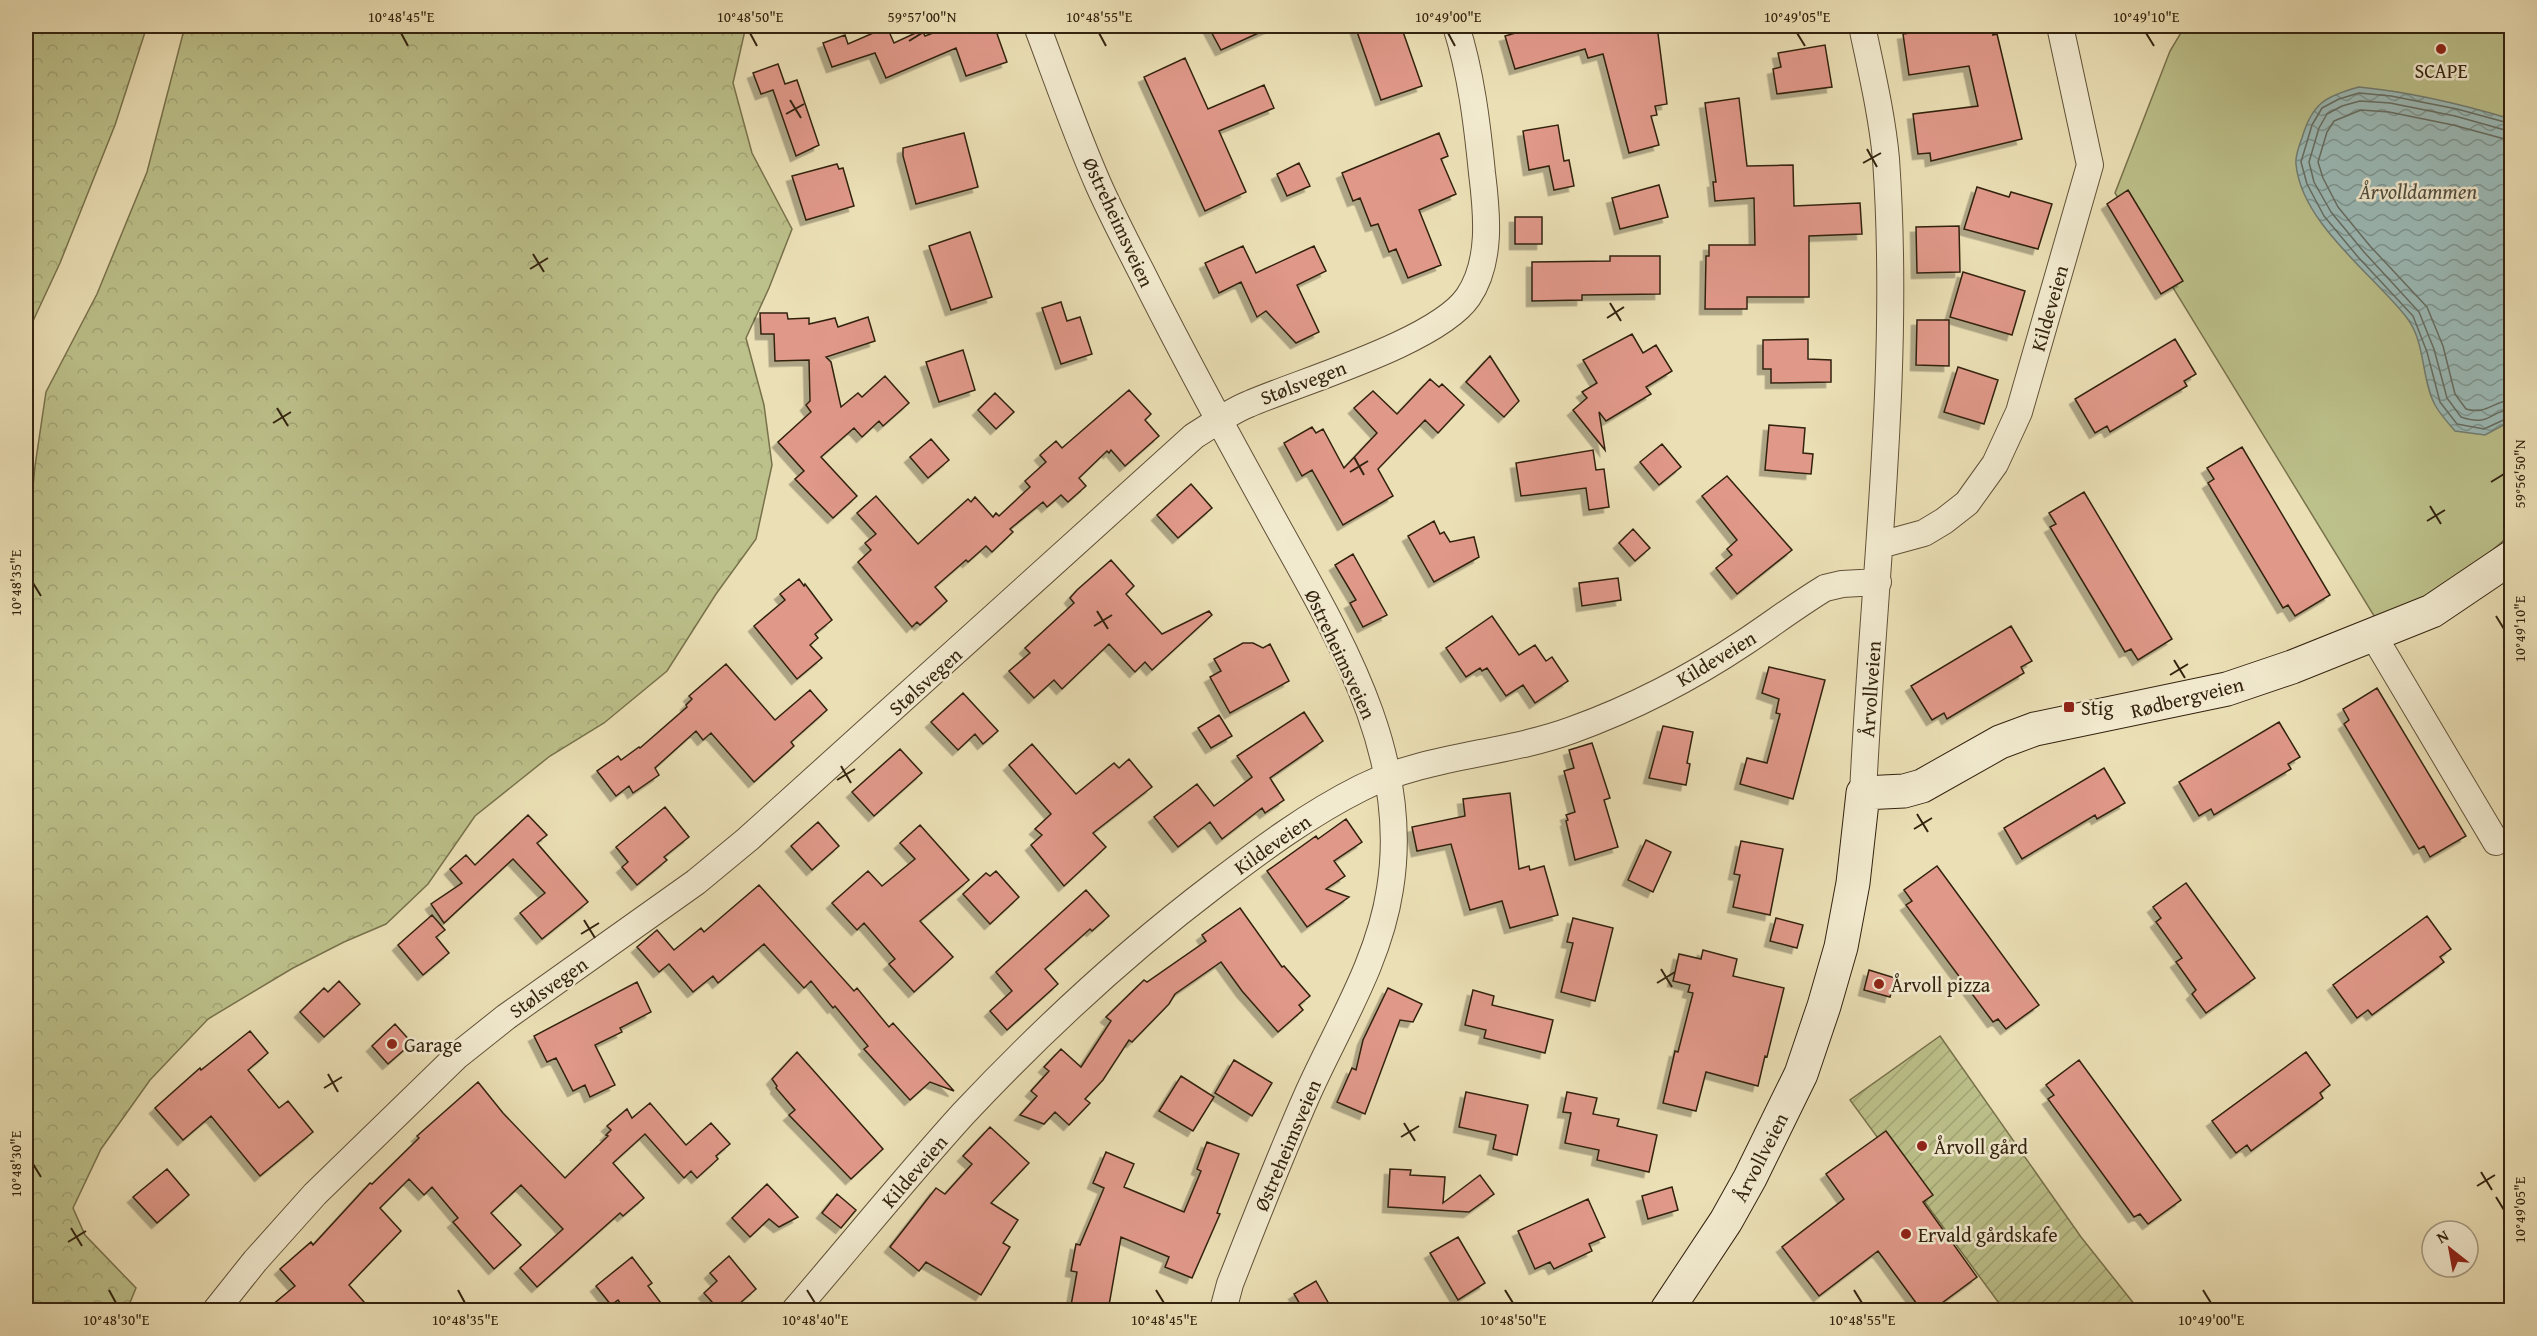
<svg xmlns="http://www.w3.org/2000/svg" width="2537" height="1336" font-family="'Gentium Book Plus',serif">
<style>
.forest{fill:url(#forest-crowns);stroke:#78724c;stroke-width:1.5}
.park{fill:#bcc08a;stroke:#78724c;stroke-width:1.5}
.garden{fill:url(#garden-furrows);stroke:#78724c;stroke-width:1.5}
.water{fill:url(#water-waves);stroke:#717e74;stroke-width:1.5}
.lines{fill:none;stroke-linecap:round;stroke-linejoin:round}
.shore{stroke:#676e63;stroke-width:1.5}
.building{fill:#e09889;stroke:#33230f;stroke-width:1.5;filter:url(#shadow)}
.street-casing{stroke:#615238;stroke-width:28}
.secondary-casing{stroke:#33230f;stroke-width:35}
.street{stroke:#f2eacf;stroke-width:26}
.secondary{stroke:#f2eacf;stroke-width:33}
.ticks{fill:none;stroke:#33230f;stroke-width:2}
.poi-dot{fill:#8f2418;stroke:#f2eacf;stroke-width:2}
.labels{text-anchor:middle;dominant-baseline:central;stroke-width:5;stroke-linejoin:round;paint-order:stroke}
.poi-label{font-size:20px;fill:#33230f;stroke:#f2eacf;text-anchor:start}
.street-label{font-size:20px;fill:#33230f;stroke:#f2eacf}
.water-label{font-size:21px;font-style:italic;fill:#525041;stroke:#f2eacf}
.neatline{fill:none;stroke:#33230f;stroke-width:2}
.ticks-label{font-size:15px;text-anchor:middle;fill:#33230f}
</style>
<defs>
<pattern id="forest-crowns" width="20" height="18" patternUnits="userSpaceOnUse" patternTransform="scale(1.5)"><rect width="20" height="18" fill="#bcc08a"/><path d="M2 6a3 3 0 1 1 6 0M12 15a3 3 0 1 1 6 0" fill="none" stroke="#a2a576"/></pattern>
<pattern id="garden-furrows" width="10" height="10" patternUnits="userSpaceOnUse" patternTransform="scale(1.5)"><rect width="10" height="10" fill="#bcc08a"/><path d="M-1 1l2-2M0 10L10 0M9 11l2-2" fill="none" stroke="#a2a576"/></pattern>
<pattern id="water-waves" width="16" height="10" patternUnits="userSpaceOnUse" patternTransform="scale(1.5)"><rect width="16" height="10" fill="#9bbab7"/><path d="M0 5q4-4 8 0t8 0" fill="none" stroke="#7f9793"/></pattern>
<filter id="shadow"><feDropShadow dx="-5.5" dy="5.5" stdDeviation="0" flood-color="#0004"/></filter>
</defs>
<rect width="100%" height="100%" fill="#ebdfb5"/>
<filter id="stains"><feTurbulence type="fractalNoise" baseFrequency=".00333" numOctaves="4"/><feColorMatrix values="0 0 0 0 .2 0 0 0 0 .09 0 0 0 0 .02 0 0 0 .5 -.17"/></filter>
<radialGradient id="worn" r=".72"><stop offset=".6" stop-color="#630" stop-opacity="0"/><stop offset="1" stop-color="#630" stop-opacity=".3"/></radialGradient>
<path class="forest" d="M26 26H147L115 125 60 263 26 336Z
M185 26H746L733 83 752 153 792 229 769 288 746 338 764 405 772 465 756 539 716 594 667 671 604 723 550 756 475 816 428 884 386 924 344 942 293 968 208 1019 150 1080 101 1149 73 1208 85 1235 136 1288 127 1310H26V559L35 466 46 392 97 294 147 172Z"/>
<path class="park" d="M2185 26H2511V534L2466 573 2379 624 2115 193 2170 51Z"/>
<path class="garden" d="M1940 1036 2081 1237 2139 1310H2004L1850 1100Z"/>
<path class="water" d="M2359 87C2411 92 2461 104 2511 119V421L2485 435 2455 431C2448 423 2440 414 2435 405 2421 379 2426 343 2407 318 2374 275 2301 223 2296 164 2295 156 2299 146 2302 138 2312 103 2326 96 2359 87Z"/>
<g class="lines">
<path class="shore" d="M2512 124 2457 109 2391 96 2359 93 2339 99 2322 108 2312 125 2301 162 2307 184 2324 216 2358 257 2413 316 2427 352 2440 402 2457 424 2484 429 2512 416
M2512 132 2455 116 2390 103 2360 101 2342 106 2327 114 2319 128 2309 162 2314 182 2331 212 2364 252 2419 312 2434 349 2447 398 2461 417C2491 427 2489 411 2512 409
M2512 141 2453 125 2389 112 2361 110 2334 121 2327 132 2318 162 2323 178 2338 207 2370 246 2427 307 2443 346 2455 394 2466 409C2487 415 2493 401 2512 400"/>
</g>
<path class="building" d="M948 26H1008L996 31 1007 62 966 76 956 48 886 78 875 53 832 67 823 43 845 35 848 44 887 27 894 43 922 30 925 36 949 27Z
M1208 26H1274L1221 50Z
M1355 26H1401L1422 86 1381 100Z
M1540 26H1657L1667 104 1655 106 1657 115 1651 116 1659 145 1629 153 1603 54 1588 58 1585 49 1515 69 1505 36Z
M1959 26H1991L1993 35 1997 34 2022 139 1931 161 1930 153 1918 154 1913 114 1978 106 1969 66 1909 75 1903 34Z
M1825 45 1832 87 1777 94 1773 69 1781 67 1778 53Z
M1185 58 1208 109 1264 85 1274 108 1219 131 1246 192 1205 211 1144 77Z
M778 64 785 84 797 80 819 145 796 156 773 90 761 94 753 73Z
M1739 98 1747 166 1793 165 1794 206 1860 203 1862 234 1809 236V297H1747V309H1705L1706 256H1709V245H1755L1754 198 1715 201 1713 182H1716L1705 103Z
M1558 125 1564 161 1569 160 1574 186 1554 190 1549 166 1529 170 1523 131Z
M964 133 978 187 916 204 903 156V148Z
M1439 133 1448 156 1441 159 1456 194 1419 210 1441 265 1408 278 1396 249 1389 252 1378 224 1371 226 1360 198 1353 201 1342 173Z
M1299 163 1310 186 1287 196 1277 174Z
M837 164 839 169 843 168 854 206 806 220 792 176Z
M1659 185 1668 217 1620 229 1612 198Z
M1977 187 2009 197 2011 192 2052 204 2038 249 1964 229Z
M2128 190 2183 281 2161 294 2107 204Z
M1515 217H1542V244H1515Z
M1959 226 1960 272 1917 273 1916 227Z
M970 232 992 297 951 310 929 246Z
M1243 246 1256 273 1314 246 1326 271 1297 285 1319 332 1296 343 1266 311 1257 317 1241 282 1219 293 1205 263Z
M1610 256H1660V294L1582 295V300L1532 301V262L1610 261Z
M1963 272 2025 291 2012 335 1950 317Z
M1061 302 1067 321 1080 317 1092 354 1061 364 1042 308Z
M760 313H787L788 319 809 318V324L835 318 838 327 868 317 875 341 826 357 831 362 841 407 858 393 862 397 885 376 909 403 883 426 879 421 862 437 854 428 821 457 857 496 833 518 795 479 804 471 778 442 811 412 806 405 810 401 809 360 775 361 774 334H761Z
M1917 320H1949V366L1916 365Z
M1632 334 1643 353 1656 345 1672 371 1646 387 1651 394 1606 421 1599 412 1605 450 1573 410 1587 398 1582 392 1597 383 1583 360Z
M1808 339V359L1831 360V382L1771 383V369H1763V340Z
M2175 339 2196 374 2184 381 2187 386 2110 432 2107 426 2095 433 2075 399Z
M963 350 975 390 939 402 926 362Z
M1490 356 1519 401 1504 417 1466 382Z
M1958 367 1998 380 1984 424 1944 412Z
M1430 379 1439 387 1442 384 1464 405 1438 433 1425 420 1378 469 1393 496 1343 525 1312 470 1302 476 1284 443 1312 427 1316 433 1323 429 1344 468 1377 433 1354 408 1373 391 1397 414Z
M1129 390 1151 414 1145 420 1159 436 1125 466 1111 450 1109 453 1107 451 1079 478 1086 486 1068 502 1061 495 1047 507 1043 502 1010 529 1013 532 992 552 986 546 968 562 966 560 935 587 947 601 920 625 917 622 912 627 858 562 871 550 865 543 876 534 857 513 876 496 918 544 968 499 971 502 975 497 993 517 996 513 999 516 1030 487 1025 481 1046 462 1040 455 1056 441 1062 448Z
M995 393 1014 412 996 429 978 410Z
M1769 425 1805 428 1803 453 1813 454 1811 474 1765 470Z
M931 439 949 460 928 478 910 457Z
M1662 444 1681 467 1659 485 1640 462Z
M2242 447 2330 595 2295 616 2288 605 2283 608 2208 483 2214 479 2207 468Z
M1593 450 1596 470 1604 469 1609 507 1589 510 1586 488 1521 496 1516 463Z
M1727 476 1792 550 1737 594 1716 568 1732 555 1727 549 1737 540 1702 496Z
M1191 484 1212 508 1178 538 1157 515Z
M2084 492 2172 639 2138 660 2131 649 2125 652 2050 527 2056 524 2049 513Z
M1434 521 1440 534 1444 532 1450 542 1474 537 1479 557 1434 582 1408 536Z
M1633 529 1650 548 1635 561 1619 543Z
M1353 554 1387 615 1363 627 1350 603 1356 600 1335 565Z
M1111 560 1134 586 1126 594 1162 634 1209 611 1212 615 1152 670 1145 662 1135 672 1109 644 1062 689 1054 680 1034 698 1009 671 1030 653 1025 648 1074 603 1070 598 1077 590Z
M1618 578 1621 600 1582 606 1579 583Z
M799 579 804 586 805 584 832 620 815 634 818 638 810 645 822 658 797 679 754 626 785 600 780 594Z
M1492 616 1519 655 1535 645 1546 661 1552 657 1568 681 1535 703 1523 685 1506 696 1487 668 1482 671 1480 668 1466 677 1446 648Z
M2011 626 2032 661 2021 667 2024 673 1947 719 1944 713 1932 720 1911 686Z
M1243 643H1253L1263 648 1270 644 1289 681 1230 713 1210 677 1221 671 1214 659Z
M726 664 775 720 810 690 827 710 791 742 794 746 754 782 711 733 703 740 696 731 655 768 659 775 633 793 629 786 616 796 597 771 618 756 621 760 639 747 640 748 687 707 686 705 692 699 689 696Z
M1769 667 1825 680 1793 799 1740 784 1747 758 1767 763 1780 714 1776 713 1779 699 1762 693Z
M2377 688 2466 836 2430 857 2424 846 2419 849 2344 724 2349 720 2343 709Z
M963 693 998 731 983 744 975 734 958 750 931 722Z
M1304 712 1323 741 1270 778 1284 800 1265 813 1262 808 1222 839 1210 822 1178 847 1154 817 1197 784 1214 806 1252 777 1237 756Z
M1219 715 1232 736 1211 748 1198 728Z
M2279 722 2300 757 2288 764 2291 769 2214 815 2211 809 2199 816 2179 782Z
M1663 726 1693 732 1687 763 1690 764 1686 785 1649 778Z
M1592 743 1610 798 1604 800 1618 847 1575 860 1566 821 1568 820 1566 815 1575 812 1564 771 1574 768 1569 750Z
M1032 744 1076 794 1114 763 1119 768 1129 759 1152 787 1093 833 1106 847 1064 886 1031 845 1042 835 1035 829 1051 814 1009 765Z
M900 749 922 773 874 816 852 792Z
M2104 768 2125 803 2097 819 2095 815 2022 859 2004 828Z
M1510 793 1519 869 1529 866 1530 870 1544 866 1558 915 1510 928 1502 901 1470 910 1451 844 1417 851 1412 827 1465 816 1463 799Z
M665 807 689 837 664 857 667 860 637 885 622 867 628 862 616 847Z
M528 815 547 835 537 843 588 902 542 939 520 913 545 893 513 859 444 923 431 904 462 883 450 869 466 855 475 865Z
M1346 819 1362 842 1334 861 1345 876 1326 889 1349 897 1307 927 1267 871 1316 836 1318 839Z
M818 822 839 846 812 870 791 846Z
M920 825 969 880 920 921 953 957 914 992 889 964 895 959 864 923 857 930 832 903 868 871 882 886 915 859 900 843Z
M1646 840 1671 852 1653 892 1628 880Z
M1741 841 1783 849 1770 915 1733 907 1740 875 1734 874Z
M1937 866 2039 1005 2006 1029 1998 1019 1993 1022 1906 905 1912 901 1904 890Z
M996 871 1019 897 990 924 963 894 986 873 990 876Z
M2186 883 2255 978 2206 1013 2192 994 2196 990 2176 962 2182 958 2156 922 2161 918 2153 907Z
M759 885 854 991 857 988 889 1027 893 1023 954 1091 930 1082 910 1100 864 1049 868 1046 835 1006 833 1008 811 981 804 988 764 944 718 983 713 976 693 992 669 964 659 972 637 947 657 930 674 950 701 928 704 932Z
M1086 890 1109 916 1092 931 1090 929 1045 969 1058 984 1007 1030 990 1011 1012 991 996 972Z
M1240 908 1282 967 1284 966 1310 996 1299 1005 1303 1010 1278 1032 1242 991 1221 962 1175 994 1169 1004 1132 1042 1129 1040 1103 1080 1085 1099 1090 1103 1069 1125 1055 1112 1044 1124 1020 1115 1037 1096 1031 1091 1049 1071 1044 1067 1061 1049 1081 1067 1111 1021 1106 1017 1144 980 1147 982 1206 941 1202 935Z
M432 915 445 930 436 937 449 953 423 975 398 945Z
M2427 916 2451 949 2440 957 2444 962 2372 1015 2368 1010 2357 1018 2333 985Z
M1573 918 1613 928 1595 1001 1561 992 1573 943 1567 942Z
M1776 918 1803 925 1797 948 1770 941Z
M1703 950 1737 959 1733 976 1784 988 1767 1057 1765 1056 1758 1086 1706 1072 1696 1111 1663 1103 1675 1051 1678 1052 1693 993 1688 992 1690 985 1673 981 1679 954 1701 959Z
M1869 970 1895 978 1890 997 1864 990Z
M339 981 360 1004 324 1037 300 1012 324 988 328 992Z
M637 982 651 1012 620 1028 622 1032 595 1045 615 1085 590 1097 585 1085 573 1091 556 1058 547 1062 534 1036Z
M1388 988 1422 1004 1413 1022 1400 1020 1365 1114 1337 1102 1352 1068 1356 1070 1363 1040Z
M1473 990 1494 996 1492 1005 1553 1020 1545 1053 1484 1038 1486 1030 1465 1025Z
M395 1024 412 1043 388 1064 372 1046Z
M250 1031 268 1053 248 1070 279 1108 288 1101 313 1132 260 1176 211 1116 183 1140 155 1108 200 1068 201 1070Z
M797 1052 883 1149 851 1179 789 1115 795 1110 776 1088 777 1086 772 1079Z
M2306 1052 2330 1085 2320 1093 2323 1098 2251 1151 2247 1145 2236 1153 2212 1121Z
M1234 1060 1272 1083 1252 1116 1215 1093Z
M2079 1060 2181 1200 2148 1224 2140 1214 2134 1217 2048 1099 2054 1095 2046 1085Z
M1181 1076 1214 1097 1193 1131 1159 1111Z
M478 1082 503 1113 565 1178 608 1136 606 1135 611 1130 607 1126 627 1109 632 1118 650 1103 686 1145 711 1123 730 1144 716 1156 718 1159 697 1178 691 1171 684 1178 645 1134 613 1163 644 1198 623 1216 620 1213 537 1287 520 1268 563 1229 521 1185 491 1213 521 1245 494 1269 453 1222 458 1218 432 1187 424 1195 409 1179 380 1208 401 1231 349 1285 372 1311H265L295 1286 280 1269 311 1242 313 1245 370 1183 372 1184 419 1138 417 1136Z
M1466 1092 1528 1105 1517 1155 1493 1149 1496 1135 1459 1127Z
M1567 1092 1597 1098 1593 1114 1619 1119 1617 1126 1657 1135 1649 1172 1597 1160 1599 1150 1565 1143 1571 1113 1563 1112Z
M990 1127 1029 1163 991 1203 1018 1220 1003 1243 1010 1247 981 1295 926 1262 919 1271 890 1247 936 1188 945 1194 972 1164 963 1156Z
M1886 1131 1933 1195 1923 1202 1977 1277 1931 1311H1922L1878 1251 1819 1296 1782 1247 1844 1199 1826 1174Z
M1207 1142 1239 1154 1217 1213 1220 1214 1192 1278 1165 1267 1169 1257 1121 1237 1108 1311H1070L1077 1272 1071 1271 1076 1244 1080 1245 1104 1188 1093 1183 1106 1152 1134 1164 1124 1187 1184 1212 1201 1171 1197 1169Z
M167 1169 189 1195 157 1223 133 1197Z
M1390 1169 1411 1170 1410 1175 1445 1177 1443 1203 1480 1175 1494 1194 1469 1212 1388 1207Z
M767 1184 798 1217 779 1227 769 1219 750 1237 732 1218Z
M1672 1187 1678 1210 1648 1219 1642 1196Z
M837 1194 856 1210 841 1228 822 1213Z
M1588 1199 1605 1237 1589 1244 1592 1251 1554 1269 1550 1262 1535 1269 1518 1231Z
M1458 1237 1485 1283 1458 1300 1430 1253Z
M729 1256 756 1289 731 1311H720L704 1293 717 1281 710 1273Z
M632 1257 652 1283 648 1286 667 1311H626L618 1300 611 1305 596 1286Z
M1316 1281 1333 1311H1304L1294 1294Z"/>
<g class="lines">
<g class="street-casing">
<path id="street" d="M1037 26C1057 79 1076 134 1099 186 1112 215 1127 244 1142 273 1181 351 1223 428 1265 504 1330 624 1413 746 1390 889 1379 962 1338 1026 1308 1093 1280 1156 1255 1220 1230 1284L1223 1310
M1862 26C1871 69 1882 115 1886 159 1901 370 1873 582 1863 793
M1880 545 1924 533 1944 521 1967 503 1995 464 2019 412 2090 165 2060 26
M2373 635 2496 842
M216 1310 255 1261 315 1194 457 1056 506 1017 696 882 748 839 1194 436C1212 425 1229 412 1249 404 1302 381 1437 342 1468 297 1492 262 1487 213 1482 173 1477 123 1471 73 1456 26
M795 1310C851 1245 905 1178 963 1114 1041 1031 1125 953 1216 884 1262 849 1309 814 1361 788 1427 755 1504 755 1572 730 1633 708 1691 678 1745 642 1772 624 1797 605 1825 588L1842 584 1878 582"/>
</g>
<g class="secondary-casing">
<path id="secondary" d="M1667 1310 1726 1221 1750 1178 1801 1074 1824 1006 1841 947 1853 883 1863 793 1904 791 1922 786 2000 742 2035 729 2227 689 2292 667 2432 611 2512 557"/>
</g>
<use href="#street" class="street"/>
<use href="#secondary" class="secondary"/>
</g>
<path class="ticks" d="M401 33 408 46M750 33 757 46M1099 33 1106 46M1448 33 1455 46M1797 33 1805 46M2146 33 2154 46M909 41 922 33M790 100 801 118M786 114 804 104M1867 149 1877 167M1863 163 1881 153M533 254 544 272M530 269 548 258M1610 303 1621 321M1607 318 1624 307M277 408 288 426M273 423 291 412M1354 457 1364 475M1350 472 1368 461M2491 482 2504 474M2430 506 2441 524M2427 521 2445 510M33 583 41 596M1097 611 1108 629M2496 616 2504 629M1094 626 1112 615M2174 660 2185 678M2170 675 2188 664M841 766 851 783M837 780 855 769M1917 814 1928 832M1914 829 1932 818M584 920 595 938M581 934 599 923M1661 969 1672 987M1657 983 1675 972M328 1074 338 1092M324 1088 342 1077M1404 1123 1415 1141M1401 1137 1419 1126M33 1164 41 1177M2481 1172 2492 1190M2477 1186 2495 1175M2496 1197 2504 1210M71 1228 82 1246M68 1242 86 1231M109 1290 116 1303M458 1290 465 1303M807 1290 815 1303M1156 1290 1164 1303M1505 1290 1513 1303M1854 1290 1862 1303M2203 1290 2211 1303"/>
<g class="poi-dot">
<circle cx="2441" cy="49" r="6"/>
<rect x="2063" y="701" width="12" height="12" rx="3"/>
<circle cx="1879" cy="984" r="6"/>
<circle cx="392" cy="1044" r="6"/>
<circle cx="1922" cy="1146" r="6"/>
<circle cx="1906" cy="1234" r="6"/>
</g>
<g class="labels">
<g class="poi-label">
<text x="2441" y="70" text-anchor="middle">SCAPE</text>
<text x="2081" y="707">Stig</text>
<text x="1891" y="984">Årvoll pizza</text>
<text x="404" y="1044">Garage</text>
<text x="1934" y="1146">Årvoll gård</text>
<text x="1918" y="1234">Ervald gårdskafe</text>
</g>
<g class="street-label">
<text transform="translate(1119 222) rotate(65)">Østreheimsveien</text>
<text transform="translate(2049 308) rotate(-74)">Kildeveien</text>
<text transform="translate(1303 382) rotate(-21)">Stølsvegen</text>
<text transform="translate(1341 654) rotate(65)">Østreheimsveien</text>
<text transform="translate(1716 658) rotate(-31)">Kildeveien</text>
<text transform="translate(925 681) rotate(-42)">Stølsvegen</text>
<text transform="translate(1870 689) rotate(-86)">Årvollveien</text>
<text transform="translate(2187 697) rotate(-14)">Rødbergveien</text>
<text transform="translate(1272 844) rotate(-35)">Kildeveien</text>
<text transform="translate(548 987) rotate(-35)">Stølsvegen</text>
<text transform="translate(1287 1145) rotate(-67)">Østreheimsveien</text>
<text transform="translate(1760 1157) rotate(-63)">Årvollveien</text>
<text transform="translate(914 1171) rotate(-49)">Kildeveien</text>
</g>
<g class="water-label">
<text x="2418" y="191">Årvolldammen</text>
</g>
</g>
<rect width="2537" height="1336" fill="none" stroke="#ebdfb5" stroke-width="66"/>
<g transform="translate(2450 1249) rotate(329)"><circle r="28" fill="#f2eacf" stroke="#a69a82" stroke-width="1.5"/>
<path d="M0-4.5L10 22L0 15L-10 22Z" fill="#8f2418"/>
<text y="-9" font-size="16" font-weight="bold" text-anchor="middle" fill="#33230f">N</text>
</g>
<rect x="33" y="33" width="2471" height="1270" class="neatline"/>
<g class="ticks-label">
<text x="401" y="22">10°48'45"E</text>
<text x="750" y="22">10°48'50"E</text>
<text x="922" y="22">59°57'00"N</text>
<text x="1099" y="22">10°48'55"E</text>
<text x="1448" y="22">10°49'00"E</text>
<text x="1797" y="22">10°49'05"E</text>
<text x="2146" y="22">10°49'10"E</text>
<text transform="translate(2520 474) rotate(-90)" y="5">59°56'50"N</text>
<text transform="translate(16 583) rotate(-90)" y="5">10°48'35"E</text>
<text transform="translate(2520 629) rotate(-90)" y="5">10°49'10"E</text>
<text transform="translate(16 1164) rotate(-90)" y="5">10°48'30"E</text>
<text transform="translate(2520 1210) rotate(-90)" y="5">10°49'05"E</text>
<text x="116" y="1325">10°48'30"E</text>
<text x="465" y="1325">10°48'35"E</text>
<text x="815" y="1325">10°48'40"E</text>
<text x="1164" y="1325">10°48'45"E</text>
<text x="1513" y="1325">10°48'50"E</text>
<text x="1862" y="1325">10°48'55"E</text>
<text x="2211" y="1325">10°49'00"E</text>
</g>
<rect width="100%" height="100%" filter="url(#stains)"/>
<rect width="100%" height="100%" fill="url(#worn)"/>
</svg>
